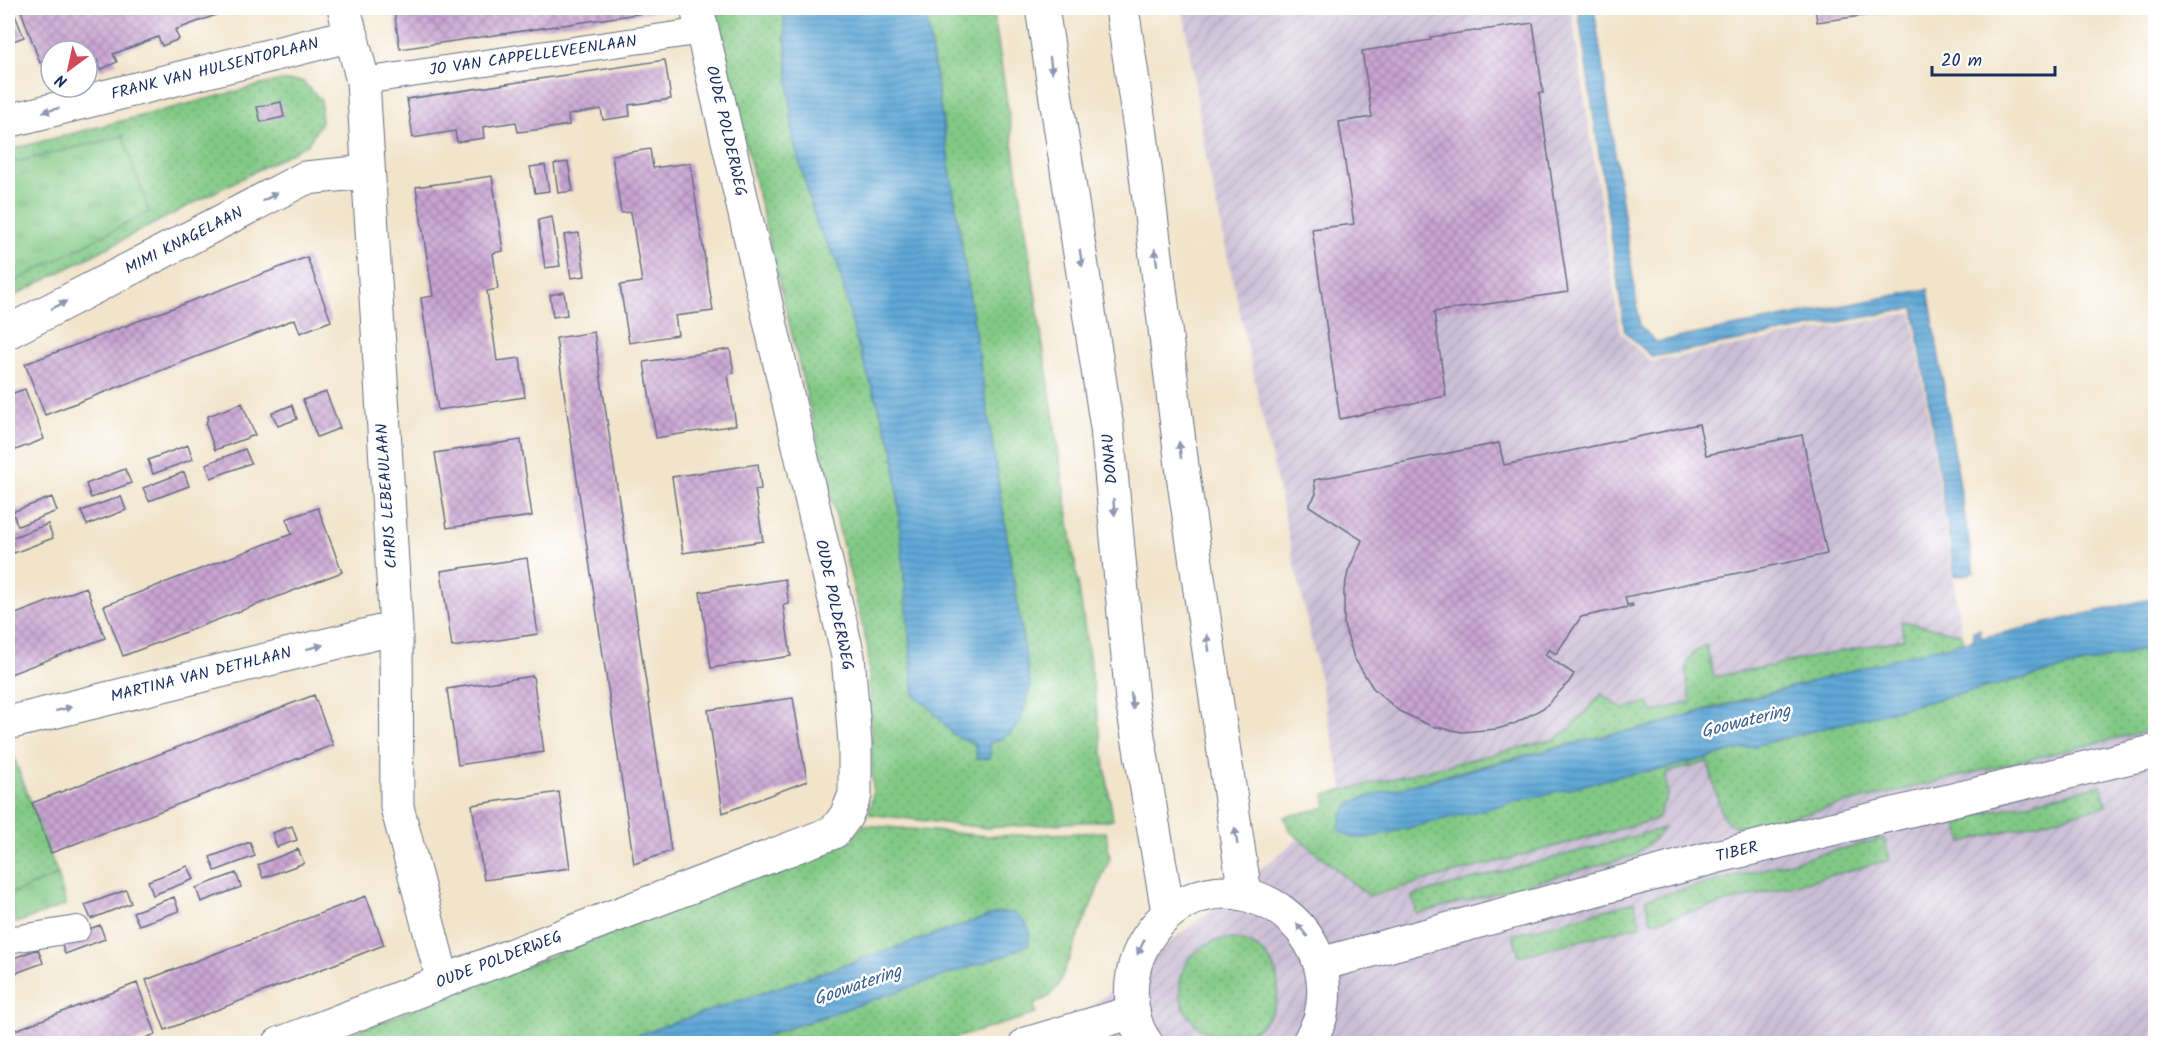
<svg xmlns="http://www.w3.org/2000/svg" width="2163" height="1051" font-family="Kalam,sans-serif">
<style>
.industrial{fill:url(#industrial-furrows)}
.grass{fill:url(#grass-dots);stroke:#4e7c72;stroke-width:1.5}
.park{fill:url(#park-tufts);stroke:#4e7c72;stroke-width:1.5}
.water{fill:url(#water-rules);stroke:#3d6c9a;stroke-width:1.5}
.building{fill:url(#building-cross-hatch)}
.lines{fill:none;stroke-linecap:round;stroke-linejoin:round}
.pedestrian-casing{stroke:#666e84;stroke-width:28}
.minor-casing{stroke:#666e84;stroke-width:35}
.secondary-casing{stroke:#666e84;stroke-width:35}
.pedestrian{stroke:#fff;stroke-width:26}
.minor{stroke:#fff;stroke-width:33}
.secondary{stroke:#fff;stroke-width:33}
.oneway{fill:#8d97ae}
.labels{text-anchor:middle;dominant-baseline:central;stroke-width:5;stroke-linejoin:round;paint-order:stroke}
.street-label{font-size:16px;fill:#1b2f5e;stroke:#fff}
.water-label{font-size:18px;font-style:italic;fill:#365f8e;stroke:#fff}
</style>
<defs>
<pattern id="industrial-furrows" width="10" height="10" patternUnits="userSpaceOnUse" patternTransform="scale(1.5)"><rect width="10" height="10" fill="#cbbfd5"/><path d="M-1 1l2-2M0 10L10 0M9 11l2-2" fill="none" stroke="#aea4b9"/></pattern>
<pattern id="grass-dots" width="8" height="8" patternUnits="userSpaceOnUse" patternTransform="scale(1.5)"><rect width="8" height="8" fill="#82c985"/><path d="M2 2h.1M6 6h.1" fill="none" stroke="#6aa470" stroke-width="1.8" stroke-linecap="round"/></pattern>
<pattern id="park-tufts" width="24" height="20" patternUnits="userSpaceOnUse" patternTransform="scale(1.5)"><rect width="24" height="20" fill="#82c985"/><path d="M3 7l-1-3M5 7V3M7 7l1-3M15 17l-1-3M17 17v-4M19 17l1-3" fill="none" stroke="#6aa470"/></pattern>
<pattern id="water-rules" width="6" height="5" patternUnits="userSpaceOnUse" patternTransform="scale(1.5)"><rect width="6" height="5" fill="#5fa8d7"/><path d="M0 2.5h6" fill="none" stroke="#4e89b2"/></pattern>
<pattern id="building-cross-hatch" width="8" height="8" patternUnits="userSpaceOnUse" patternTransform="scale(1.5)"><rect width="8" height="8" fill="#caa5d2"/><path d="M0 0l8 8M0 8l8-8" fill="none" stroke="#a387ae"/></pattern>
</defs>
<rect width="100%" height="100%" fill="#fff"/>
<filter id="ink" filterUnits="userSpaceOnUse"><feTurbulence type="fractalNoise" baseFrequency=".0167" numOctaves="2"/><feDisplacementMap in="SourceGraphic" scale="12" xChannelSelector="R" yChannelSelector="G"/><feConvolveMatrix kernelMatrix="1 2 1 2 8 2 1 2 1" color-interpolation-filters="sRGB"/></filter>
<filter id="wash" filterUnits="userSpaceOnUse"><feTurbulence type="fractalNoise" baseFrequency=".008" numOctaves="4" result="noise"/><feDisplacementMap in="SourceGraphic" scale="24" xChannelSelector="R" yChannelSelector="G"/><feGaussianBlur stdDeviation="1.35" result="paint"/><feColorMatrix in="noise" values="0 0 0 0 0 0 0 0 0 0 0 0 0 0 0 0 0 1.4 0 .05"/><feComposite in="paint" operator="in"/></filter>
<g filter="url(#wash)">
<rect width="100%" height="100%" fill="#f1e4ca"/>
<path class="industrial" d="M1183 8H1571L1620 332 1651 362 1912 313 1966 661 2155 617V1043L1046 1044 1346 800 1205 152Z"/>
<path class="grass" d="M713 8H783L793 139 817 225 837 261 856 339 894 452 914 694 930 708 954 735 975 744 977 759 990 743 1003 739 1030 686 925 8H993L1113 820 986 828 869 814 873 793 868 649Z
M277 81H302L321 100V122L308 144 8 299V150Z
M1901 621 1962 634 1964 642 1707 709 1649 727 1612 734 1437 777 1341 815 1342 831 1353 838 1629 774 1663 769 1942 698 2155 647V729L1761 824C1745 827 1731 831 1722 815L1708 762 1666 773 1667 795 1657 819 1369 896 1290 831 1284 817 1327 807 1324 795 1555 739 1569 730 1602 694 1623 709 1648 703 1654 712 1691 702C1687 677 1677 659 1706 645L1714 677 1904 639Z
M11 750 58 875 8 895V751Z
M2102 785 2106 806 1963 842 1956 820Z
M863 825 989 836 1106 832 1110 858 1058 986 1048 997 1034 1005 1036 1014 939 1043H745L1011 953 1014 913H998L614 1043 323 1044 851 841Z
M1664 828 1655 839 1633 856 1417 914 1412 896Z
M1884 838 1890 860 1651 922 1646 899Z
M1634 902 1641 925 1519 956 1513 935Z
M1180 988a49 49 0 1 1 98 0a49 49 0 1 1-98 0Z"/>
<path class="park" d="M123 136 149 212 8 285V164Z
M58 875 66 905 16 923 8 895Z"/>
<path class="water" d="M783 8H925L1030 686C1022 716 1023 733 990 743V758L977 759 975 744 954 735 930 708 914 695 894 452 856 339 837 261 817 225 793 139Z
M1578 8H1594L1640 326 1656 342 1928 289 1974 573 1955 576 1914 308 1652 357 1625 332Z
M2155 598V647L1942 698 1663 769 1629 774 1367 838H1353L1342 832H1340L1338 826 1341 825C1340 803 1359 799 1377 794L1612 734 1649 727 1915 653 1974 640 1973 631 1980 629 1981 638Z
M998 913H1014C1027 924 1033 927 1028 944L1011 953 745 1043H614Z"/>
<g id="blocks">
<path class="building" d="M8 8H12L24 37 8 43Z
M20 8H235L175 30 179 39 162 46 158 37 113 54 117 62 100 70 97 60 87 64V51H51V58L40 63Z
M416 8H657L658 11 400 49 394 11Z
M1815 8H1905V10L1817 22Z
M1533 23 1543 93H1539L1568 292 1434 312 1446 396 1340 419 1312 229 1354 224 1339 122 1372 117 1362 51 1431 40 1430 37Z
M665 60 671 99 629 105 630 116 603 120 601 109 568 115 569 125 544 129 518 132 516 122 483 127 484 138 457 142 455 131 413 138 407 99Z
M281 102 284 117 261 122 257 107Z
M650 149 653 168 690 163 713 311 675 316 678 335 629 343 620 285 642 282 631 212 621 213 612 155Z
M568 162 573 191 558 193 554 164Z
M545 165 549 191 535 193 530 167Z
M492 176 503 251 493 253 498 289 487 291 497 361 520 358 525 397 438 410 421 298 433 296 416 187Z
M552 217 560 266 545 268 538 220Z
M579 233 585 276 571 278 564 235Z
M307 257 331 321 300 333 295 319 45 415 25 364Z
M564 292 567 315 553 317 550 295Z
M594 332 671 851 634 864 556 338Z
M730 349 734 373 728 374 736 425 656 438 644 362Z
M25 389 44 439 8 453V395Z
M326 392 340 428 317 437 303 400Z
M242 403 255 435 215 450 206 425 208 416Z
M292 405 297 419 278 426 272 413Z
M1699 424 1706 455 1802 435 1827 554 1625 597 1627 605 1632 604 1633 606 1581 617 1556 654 1549 649 1545 655 1574 674 1569 682 1545 707 1514 724 1497 729 1462 732 1431 726 1399 711 1373 688 1354 658 1344 625V590L1348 572 1362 540 1309 506 1316 494 1314 480 1499 443 1504 465Z
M521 440 532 516 447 528 435 453Z
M188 445 193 459 153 474 148 460Z
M245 449 251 463 211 478 206 464Z
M758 464 761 489 755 490 763 541 683 553 672 477Z
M125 469 131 483 91 498 86 484Z
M184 472 189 486 149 501 143 488Z
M121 496 126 510 87 525 81 511Z
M52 497 57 511 18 526 12 512Z
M318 508 342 572 123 656 104 606 289 535 292 534 286 519Z
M48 524 53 538 14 553 8 539Z
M527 558 538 634 452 647 441 571Z
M785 579 789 604 783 605 791 656 711 668 700 592Z
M86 587 105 638 8 675V617Z
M533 676 544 752 458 765 447 689Z
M314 695 333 745 51 853 32 803Z
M793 698 807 781 723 813 708 710Z
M559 792 570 868 484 880 472 805Z
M292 826 297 840 277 847 272 833Z
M250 842 255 856 215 871 210 857Z
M298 849 304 863 263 878 258 865Z
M188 866 194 879 153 895 148 881Z
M236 873 241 887 201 902 196 888Z
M126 890 131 903 91 919 85 905Z
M366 896 384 945 165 1030 146 980Z
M174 897 179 911 139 925 133 912Z
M100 925 105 939 65 954 60 940Z
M38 949 43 963 8 976V960Z
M137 983 156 1034 129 1044H8V1033Z"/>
</g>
</g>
<g filter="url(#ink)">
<use href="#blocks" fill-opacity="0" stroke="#666e84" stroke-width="1.5"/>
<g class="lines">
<g class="pedestrian-casing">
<path id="pedestrian" d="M363 81 703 31
M8 940 77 929"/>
</g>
<g class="minor-casing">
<path id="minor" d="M344 8 363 81 396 628 397 807 443 981
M8 121 352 35
M8 332 305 178 367 172
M8 723 396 628
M1321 964 1715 857 2156 751
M279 1044 834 832 846 816 855 795V743L848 656 697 8
M1026 1044 1133 1012"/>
</g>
<g class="secondary-casing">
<path id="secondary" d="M1042 8 1107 428 1132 701 1168 912
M1122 8 1141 135 1184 482 1245 894
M1147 1044C1132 1025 1129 997 1133 974 1142 923 1194 880 1247 895 1302 910 1335 963 1320 1019 1317 1027 1312 1036 1308 1044"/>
</g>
<use href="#pedestrian" class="pedestrian"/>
<use href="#minor" class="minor"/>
<use href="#secondary" class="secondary"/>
</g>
<defs><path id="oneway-solid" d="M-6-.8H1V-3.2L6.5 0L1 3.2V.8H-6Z" transform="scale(1.5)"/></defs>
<g class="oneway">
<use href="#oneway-solid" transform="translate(1051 65) rotate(82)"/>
<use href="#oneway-solid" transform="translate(51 110) rotate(166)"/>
<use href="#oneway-solid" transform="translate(270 197) rotate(-27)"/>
<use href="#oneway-solid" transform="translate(1156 257) rotate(-97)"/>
<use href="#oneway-solid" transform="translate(1081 258) rotate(81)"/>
<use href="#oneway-solid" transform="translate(59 305) rotate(-27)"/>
<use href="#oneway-solid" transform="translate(1180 450) rotate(-97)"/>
<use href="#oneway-solid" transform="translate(1114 507) rotate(85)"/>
<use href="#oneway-solid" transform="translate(1208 643) rotate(-98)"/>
<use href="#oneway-solid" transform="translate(315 647) rotate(-14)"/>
<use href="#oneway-solid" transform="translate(1132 701) rotate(83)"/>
<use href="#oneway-solid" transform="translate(64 709) rotate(-14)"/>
<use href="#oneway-solid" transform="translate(1236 836) rotate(-99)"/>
<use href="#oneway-solid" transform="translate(1302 930) rotate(-129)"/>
<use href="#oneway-solid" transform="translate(1141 947) rotate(116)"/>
</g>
</g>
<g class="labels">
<g class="street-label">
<text transform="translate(533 56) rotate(-8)">JO VAN CAPPELLEVEENLAAN</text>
<text transform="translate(215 69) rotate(-14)">FRANK VAN HULSENTOPLAAN</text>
<text transform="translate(726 131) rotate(77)">OUDE POLDERWEG</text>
<text transform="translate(184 241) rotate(-27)">MIMI KNAGELAAN</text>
<text transform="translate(1110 459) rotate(-95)">DONAU</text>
<text transform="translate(387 496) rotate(-94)">CHRIS LEBEAULAAN</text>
<text transform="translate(834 605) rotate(78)">OUDE POLDERWEG</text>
<text transform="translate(201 675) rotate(-14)">MARTINA VAN DETHLAAN</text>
<text transform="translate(1737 852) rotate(-14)">TIBER</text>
<text transform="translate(499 960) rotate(-21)">OUDE POLDERWEG</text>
</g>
<g class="water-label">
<text transform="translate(1746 722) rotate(-14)">Goowatering</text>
<text transform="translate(858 986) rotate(-19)">Goowatering</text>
</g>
</g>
<rect width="2163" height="1051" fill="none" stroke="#fff" stroke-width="30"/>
<g transform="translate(69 69) rotate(213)"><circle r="28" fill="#ffffff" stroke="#a4acbf" stroke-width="1.5"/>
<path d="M0-4.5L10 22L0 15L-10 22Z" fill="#d1495b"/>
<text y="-9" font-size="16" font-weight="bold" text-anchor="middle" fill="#1b2f5e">N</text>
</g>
<path d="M1932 66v9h123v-9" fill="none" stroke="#1b2f5e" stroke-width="3"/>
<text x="1941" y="66" font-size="18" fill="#1b2f5e" stroke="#ffffff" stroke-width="4.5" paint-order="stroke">20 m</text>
</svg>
